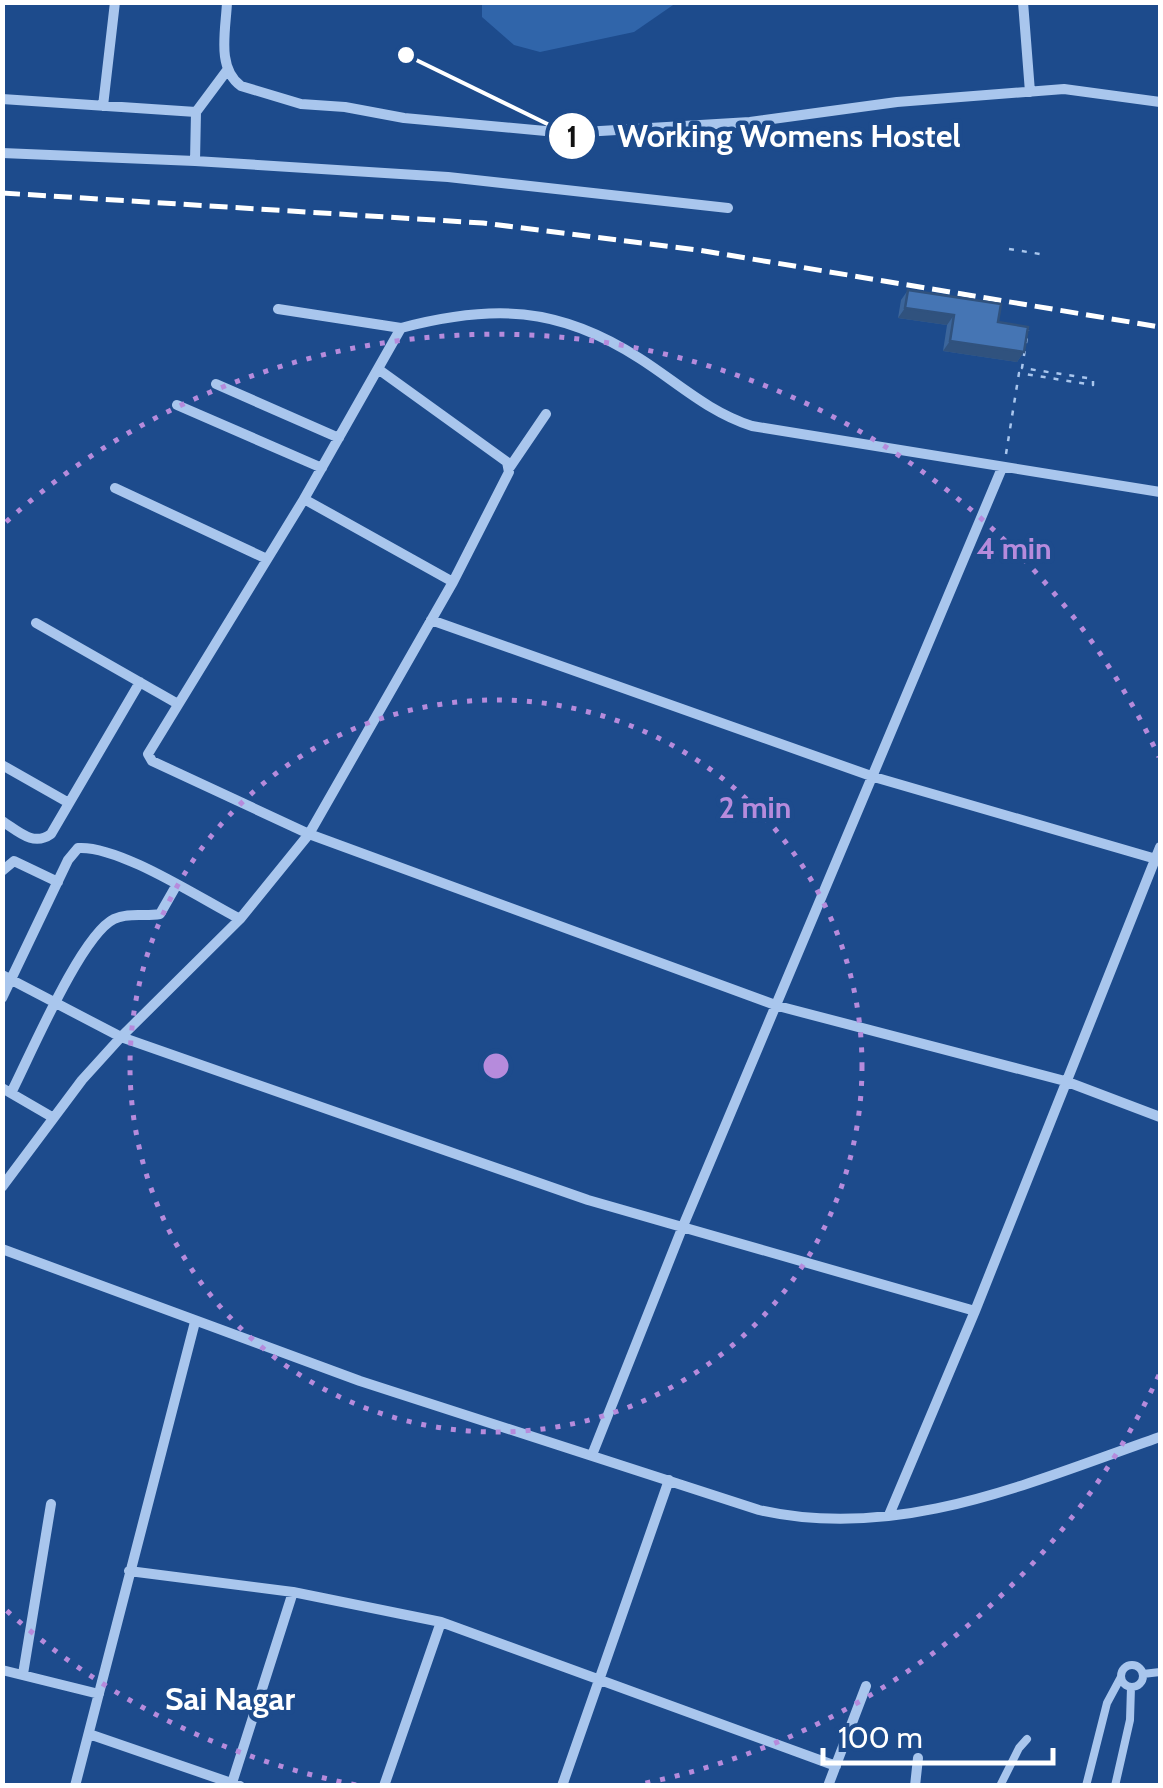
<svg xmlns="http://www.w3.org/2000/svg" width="1163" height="1788" font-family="Cabin,sans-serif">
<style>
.green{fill:#3065aa}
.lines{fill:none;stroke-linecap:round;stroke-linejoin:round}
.path{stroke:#a9c6ed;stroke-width:2.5;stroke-dasharray:5 8;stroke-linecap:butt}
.lane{stroke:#a9c6ed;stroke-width:8}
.street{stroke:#a9c6ed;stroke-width:10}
.rail{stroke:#fff;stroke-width:5;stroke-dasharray:18 8;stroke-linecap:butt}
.wall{fill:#3b659b}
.shaded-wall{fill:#30527e}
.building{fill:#4575b4;stroke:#30527e;stroke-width:2.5}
.ring{fill:none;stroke:#b68bdc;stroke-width:5;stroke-dasharray:5 10}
.labels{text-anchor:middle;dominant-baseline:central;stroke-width:9;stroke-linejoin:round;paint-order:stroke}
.neighbourhood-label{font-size:32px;font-weight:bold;fill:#fff;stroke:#1d4b8c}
.centre{fill:#b68bdc;stroke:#1d4b8c;stroke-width:5}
.ring-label{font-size:30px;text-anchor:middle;font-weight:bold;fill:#b68bdc;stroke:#1d4b8c;stroke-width:9;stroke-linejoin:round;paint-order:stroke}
.leader{fill:none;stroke:#fff;stroke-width:4}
.callout-dot{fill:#fff;stroke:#1d4b8c;stroke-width:4}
.mark-label{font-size:30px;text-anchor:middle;font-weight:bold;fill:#111}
.callout-label{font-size:32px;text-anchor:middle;font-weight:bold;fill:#fff;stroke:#1d4b8c;stroke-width:9;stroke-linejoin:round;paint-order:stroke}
</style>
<rect width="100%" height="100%" fill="#1d4b8c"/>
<path class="green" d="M482 3V2L676 3 634 32 540 52 514 45 482 17Z"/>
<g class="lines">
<path class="path" d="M1009 249 1040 254
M1006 454 1019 373 1093 385V379L1022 368 1028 330"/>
<path class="lane" d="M1121 1676a11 11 0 1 1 22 0a11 11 0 1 1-22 0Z
M1143 1674 1160 1672
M1000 1786 1019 1748 1027 1739
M1086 1786 1107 1703 1121 1677
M1115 1786 1130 1720 1131 1687"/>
<path class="street" d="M227 2C226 29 216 68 241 86L301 104 345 107 404 118 567 133 750 122 897 102 1064 89 1160 102
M1023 2 1030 92
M2 99 196 112
M103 106 115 2
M2 153 195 161 448 177 728 208
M195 161 196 112 228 69
M278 309 401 328
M216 384 339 438
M177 405 322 468
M510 467 546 414
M115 488 267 559
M1160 492 752 426C708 412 677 382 639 358 558 306 492 304 401 328L304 499 148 754 152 761 309 834 778 1006 1065 1081 1160 1117
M304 499 453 582
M431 620 874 777 1156 859
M36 623 178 704
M2 765 69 803
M2 821C18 831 33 847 51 834L140 682
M2 871 14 861 58 882
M2 975 121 1037 407 1137 588 1200 975 1311
M2 998 68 860 78 848C119 845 201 899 240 919
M2 1088 52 1117
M11 1093C30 1056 81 935 114 919 129 912 144 917 160 914L176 886
M2 1187 82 1080 121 1037 240 919 309 834 453 582 509 472 507 462 378 369
M2 1249 360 1381 759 1510C899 1542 1030 1482 1160 1437
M592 1455 683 1226 1002 468
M889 1515 975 1311 1160 847
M129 1571 293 1592 441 1622 836 1766
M2 1670 99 1694
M23 1674 51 1504
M89 1734 240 1786
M232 1783 293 1592
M75 1786 195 1322
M384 1786 441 1622
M562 1786 669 1480
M828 1786 866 1686
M915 1786 918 1758"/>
<path class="rail" d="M2 193 483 223 698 250 1160 327"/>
</g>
<path class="wall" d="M908 290 998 322 1024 352 1017 362 943 351 947 325 898 318 901 300Z"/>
<path class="shaded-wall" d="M905 308 954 315 947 325 898 318Z
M950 341 1024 352 1017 362 943 351Z"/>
<path class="building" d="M908 290 1001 304 998 322 1028 327 1024 352 950 341 954 315 905 308Z"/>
<g class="ring">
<circle cx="496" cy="1066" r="366"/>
<path d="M1159 1375A732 732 0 0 1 636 1785M356 1785A732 732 0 0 1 6 1610M6 522A732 732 0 0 1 1159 757"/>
</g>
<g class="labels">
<g class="neighbourhood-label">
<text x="230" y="1698">Sai Nagar</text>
</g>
</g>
<circle cx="496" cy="1066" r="15" class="centre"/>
<g class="ring-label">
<text x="1014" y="559">4 min</text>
<text x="755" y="818">2 min</text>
</g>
<path class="leader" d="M406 55L572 136"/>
<g class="callout-dot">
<circle cx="406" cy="55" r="10"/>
<circle cx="572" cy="136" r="25"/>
</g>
<g class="mark-label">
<text x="572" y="147">1</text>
</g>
<g class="callout-label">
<text x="789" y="147">Working Womens Hostel</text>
</g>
<rect width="1163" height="1788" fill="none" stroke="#ffffff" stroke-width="10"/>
<path d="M823 1748v15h230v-15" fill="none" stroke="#ffffff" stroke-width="5"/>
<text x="838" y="1748" font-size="30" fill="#ffffff" stroke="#1d4b8c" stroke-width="8" paint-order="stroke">100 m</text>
</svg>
